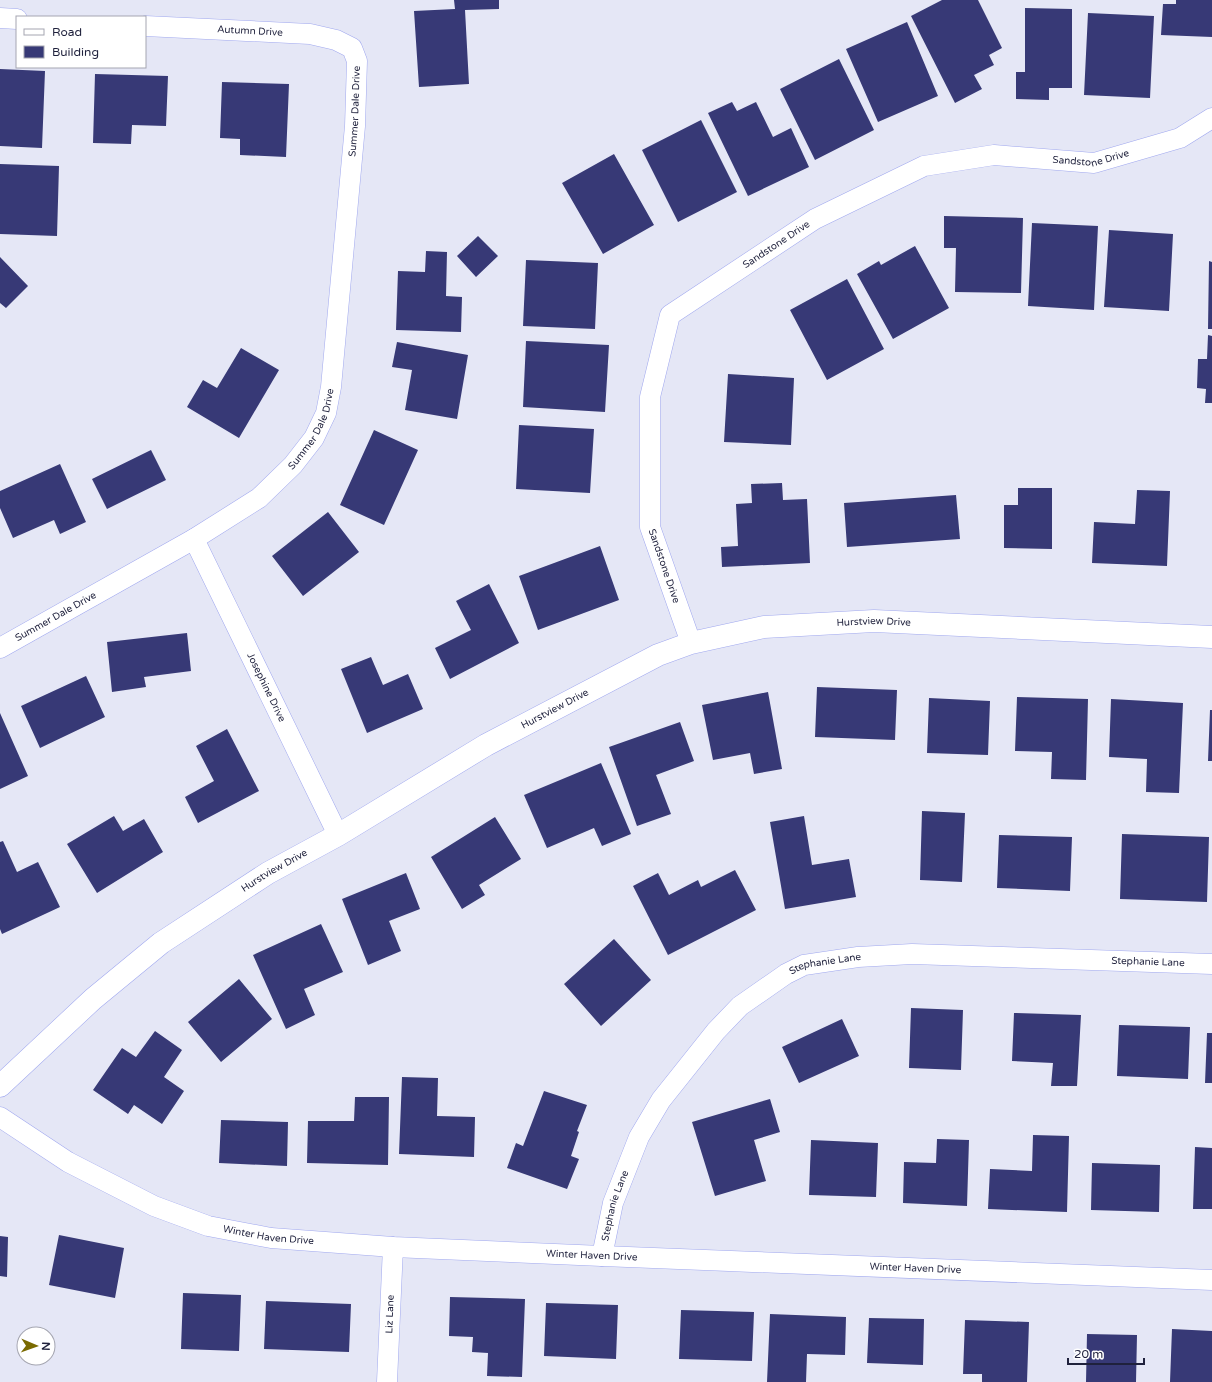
<svg xmlns="http://www.w3.org/2000/svg" width="1212" height="1382" font-family="'Varela Round',sans-serif">
<style>
.building{fill:#373976}
.lines{fill:none;stroke-linecap:round;stroke-linejoin:round}
.street-casing{stroke:#a0a8ef;stroke-width:21}
.secondary-casing{stroke:#a0a8ef;stroke-width:23}
.street{stroke:#fff;stroke-width:20}
.secondary{stroke:#fff;stroke-width:22}
.labels{text-anchor:middle;dominant-baseline:central;stroke-width:4;stroke-linejoin:round;paint-order:stroke}
.street-label{font-size:10px;fill:#1f213c;stroke:#fff}
</style>
<rect width="100%" height="100%" fill="#e5e7f6"/>
<path class="building" d="M454 0H499V9L465 10 469 84 419 87 414 11 455 9Z
M942 0H978L1002 48 989 55 994 65 974 75 982 89 955 103 911 16Z
M1176 0H1212V37L1161 35 1163 4H1176Z
M1025 8 1072 9V88H1049V100L1016 99V72H1025Z
M1088 13 1154 16 1150 98 1084 95Z
M907 22 938 96 878 122 846 49Z
M839 59 874 130 815 160 780 89Z
M0 69 45 71 42 148 0 146Z
M95 74 168 76 166 126 132 125 131 144 93 143Z
M222 82 289 84 286 157 240 155V139L220 138Z
M732 102 737 111 756 102 773 137 791 128 809 167 748 196 708 113Z
M701 120 737 192 678 222 642 150Z
M614 154 654 225 603 254 562 183Z
M0 164 59 166 57 236 0 234Z
M944 216 1023 218 1021 293 955 292 956 248H944Z
M1032 223 1098 226 1094 310 1028 306Z
M1109 230 1173 234 1169 311 1104 307Z
M478 236 498 256 476 277 457 256Z
M915 246 949 308 893 339 857 274 879 261 881 265Z
M426 251 447 252 446 296 462 297 461 332 396 330 398 271 425 272Z
M0 257 28 286 6 308 0 303Z
M526 260 598 263 595 329 523 326Z
M1209 261 1212 262V329H1208Z
M847 279 884 349 827 380 790 310Z
M1208 335 1212 336V403H1205L1206 389 1197 388 1198 359H1207Z
M526 341 609 345 605 412 523 407Z
M397 342 468 355 457 419 405 410 412 370 392 367Z
M241 348 279 370 239 438 187 407 203 380 217 388Z
M728 374 794 378 791 445 724 442Z
M519 425 594 429 590 493 516 489Z
M374 430 418 450 384 525 340 505Z
M151 450 166 480 107 509 92 479Z
M60 464 86 522 60 534 54 520 13 538 0 508V491Z
M782 483 783 500 807 499 810 563 722 567 721 547 738 546 736 504 752 503 751 484Z
M1018 488H1052V549L1004 548V505H1018Z
M1137 490 1170 491 1167 566 1092 563 1094 522 1135 524Z
M956 495 960 539 847 547 844 503Z
M328 512 359 552 303 596 272 556Z
M600 546 619 600 538 630 519 576Z
M489 584 519 643 450 679 435 648 471 630 456 601Z
M187 633 191 671 144 677 146 687 112 692 107 642Z
M371 657 383 685 408 674 423 709 367 733 341 669Z
M86 676 105 717 40 748 21 706Z
M817 687 897 690 895 740 815 737Z
M768 692 782 769 754 774 750 753 713 760 702 705Z
M1017 697 1088 699 1086 780 1051 779 1052 752 1015 751Z
M929 698 990 701 988 755 927 753Z
M1111 699 1183 703 1179 793 1146 792 1147 759 1109 757Z
M1210 710H1212V761H1208Z
M0 713 28 776 0 789Z
M680 722 694 761 656 775 671 814 637 826 609 747Z
M227 729 259 791 198 823 185 797 214 781 196 746Z
M601 763 631 834 602 846 594 828 547 848 524 795Z
M922 811 965 813 962 882 920 880Z
M114 816 123 831 144 819 163 852 97 893 67 844Z
M804 816 812 865 849 859 856 897 785 909 770 822Z
M495 817 521 859 479 885 485 895 462 909 431 857Z
M1122 834 1209 837 1207 902 1120 899Z
M999 835 1072 837 1070 891 997 888Z
M3 841 17 872 38 862 60 907 2 934 0 929V842Z
M735 870 756 910 668 955 633 886 658 873 669 895 698 880 701 887Z
M406 873 420 909 389 921 401 951 368 965 342 899Z
M321 924 343 972 304 989 315 1015 286 1029 253 955Z
M614 939 651 980 601 1026 564 984Z
M239 979 272 1019 221 1062 188 1022Z
M911 1008 963 1010 961 1070 909 1068Z
M1014 1013 1081 1015 1077 1086H1051L1053 1063 1012 1061Z
M842 1019 859 1056 799 1083 782 1047Z
M1119 1025 1190 1027 1188 1079 1117 1076Z
M155 1031 182 1050 164 1077 184 1091 162 1124 134 1105 128 1114 93 1090 122 1048 136 1057Z
M1207 1033H1212V1083H1205Z
M402 1077 438 1078 437 1116 475 1117 474 1157 399 1154Z
M544 1091 587 1105 577 1131 579 1132 571 1156 579 1159 567 1189 507 1168 516 1143 523 1146Z
M355 1097H389L388 1165 307 1163 308 1121H354Z
M770 1099 780 1132 754 1140 766 1181 715 1196 692 1122Z
M221 1120 288 1122 287 1166 219 1163Z
M1033 1135 1069 1136 1067 1212 988 1209 990 1169 1032 1171Z
M937 1139 969 1140 967 1206 903 1203 904 1162 936 1163Z
M811 1140 878 1143 876 1197 809 1195Z
M1195 1147 1212 1148V1209H1193Z
M1092 1163 1160 1165 1159 1212 1091 1210Z
M59 1235 124 1248 115 1298 49 1285Z
M0 1236 8 1237 7 1277 0 1276Z
M183 1293 241 1295 239 1351 181 1349Z
M450 1297 525 1299 522 1377 487 1376 488 1353 472 1352 473 1337 449 1336Z
M266 1301 351 1304 349 1352 264 1349Z
M546 1303 618 1305 616 1359 544 1356Z
M681 1310 754 1312 752 1361 679 1359Z
M770 1314 846 1317 845 1355 807 1354 806 1382H767Z
M869 1318 924 1319 923 1365 867 1363Z
M965 1320 1029 1322 1027 1382H982V1374H963Z
M1172 1329 1212 1331V1382H1170Z
M1087 1334 1137 1335 1136 1382H1086Z"/>
<g class="lines">
<g class="street-casing">
<g id="street">
<path d="M0 18 17 19"/>
<path id="s1" d="M194 539 338 835"/>
<path id="s2" d="M691 643 650 527V397L670 315 815 219 924 166 994 155 1094 163 1180 138 1212 118"/>
<path id="s3" d="M0 648 194 539 259 498 293 465 314 438 326 413 331 387 355 126 357 61 352 48 336 40 310 34 145 26"/>
<path id="s4" d="M0 1117 68 1162 154 1206 208 1226 271 1238 393 1247 602 1256 1212 1280"/>
<path id="s5" d="M602 1256 613 1203 639 1137 661 1100 716 1031 740 1006 786 974 804 965 858 957 912 954 1212 964"/>
<path id="s6" d="M387 1382 393 1247"/>
</g>
</g>
<g class="secondary-casing">
<g id="secondary">
<path id="s7" d="M0 1086 93 999 161 943 268 873 338 835 486 745 658 655 691 643 764 627 874 621 1212 637"/>
</g>
</g>
<use href="#street" class="street"/>
<use href="#secondary" class="secondary"/>
</g>
<g class="labels">
<g class="street-label">
<text transform="translate(250 31) rotate(3)">Autumn Drive</text>
<text stroke="none"><textPath href="#s3" startOffset="712">Summer Dale Drive</textPath></text>
<text stroke="none"><textPath href="#s2" startOffset="801">Sandstone Drive</textPath></text>
<text stroke="none"><textPath href="#s2" startOffset="465">Sandstone Drive</textPath></text>
<text stroke="none"><textPath href="#s3" startOffset="388">Summer Dale Drive</textPath></text>
<text transform="translate(664 566) rotate(71)">Sandstone Drive</text>
<text stroke="none"><textPath href="#s3" startOffset="64">Summer Dale Drive</textPath></text>
<text stroke="none"><textPath href="#s7" startOffset="1010">Hurstview Drive</textPath></text>
<text stroke="none"><textPath href="#s1" startOffset="165">Josephine Drive</textPath></text>
<text stroke="none"><textPath href="#s7" startOffset="674">Hurstview Drive</textPath></text>
<text stroke="none"><textPath href="#s7" startOffset="350">Hurstview Drive</textPath></text>
<text stroke="none"><textPath href="#s5" startOffset="712">Stephanie Lane</textPath></text>
<text stroke="none"><textPath href="#s5" startOffset="388">Stephanie Lane</textPath></text>
<text stroke="none"><textPath href="#s5" startOffset="52">Stephanie Lane</textPath></text>
<text stroke="none"><textPath href="#s4" startOffset="297">Winter Haven Drive</textPath></text>
<text stroke="none"><textPath href="#s4" startOffset="621">Winter Haven Drive</textPath></text>
<text stroke="none"><textPath href="#s4" startOffset="945">Winter Haven Drive</textPath></text>
<text stroke="none"><textPath href="#s6" startOffset="68">Liz Lane</textPath></text>
</g>
</g>
<rect x="16" y="16" width="130" height="52" fill="#ffffff" stroke="#a5a6b1"/>
<rect x="24" y="29" width="20" height="6" fill="#ffffff" stroke="#a5a6b1"/>
<text x="52" y="36" font-size="12" fill="#1f213c">Road</text>
<rect x="24" y="46" width="20" height="12" fill="#373976" stroke="#a5a6b1"/>
<text x="52" y="56" font-size="12" fill="#1f213c">Building</text>
<g transform="translate(36 1346) rotate(92)"><circle r="19" fill="#ffffff" stroke="#a5a6b1"/>
<path d="M0-3L7 15L0 10L-7 15Z" fill="#7a6a00"/>
<text y="-6" font-size="11" font-weight="bold" text-anchor="middle" fill="#1f213c">N</text>
</g>
<path d="M1068 1358v6h76v-6" fill="none" stroke="#1f213c" stroke-width="2"/>
<text x="1074" y="1358" font-size="12" fill="#1f213c" stroke="#ffffff" stroke-width="3" paint-order="stroke">20 m</text>
</svg>
